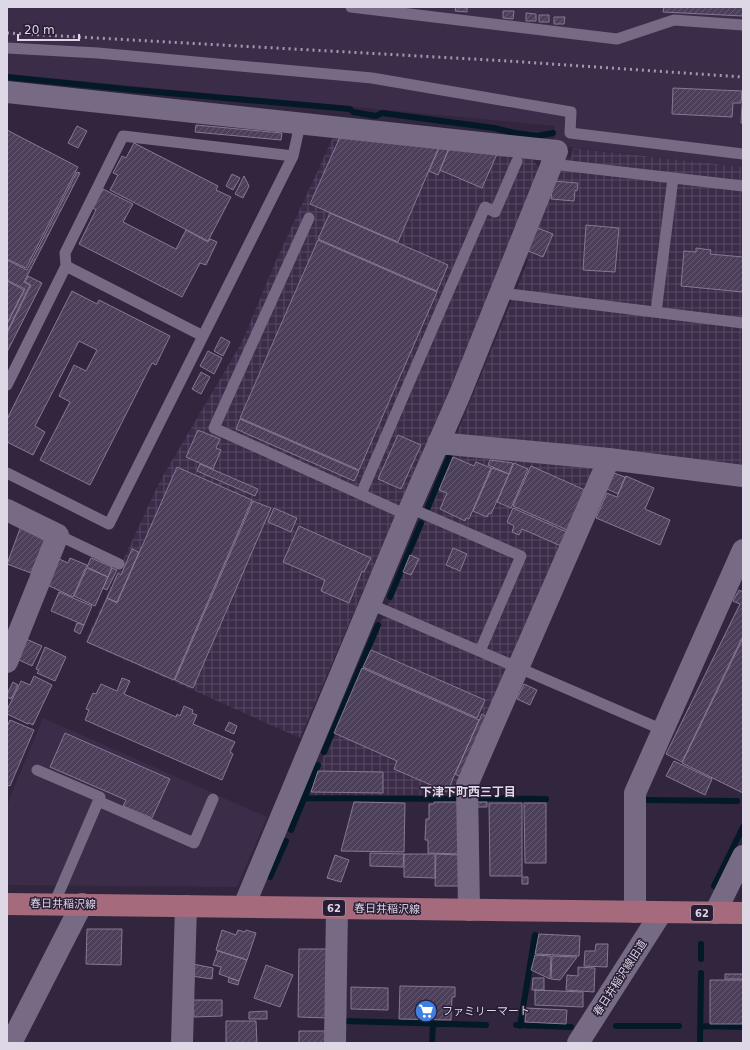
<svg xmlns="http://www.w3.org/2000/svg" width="750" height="1050" font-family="'DejaVu Sans','Noto Sans JP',sans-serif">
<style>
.built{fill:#3b2c4a}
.industrial{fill:url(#industrial-grid)}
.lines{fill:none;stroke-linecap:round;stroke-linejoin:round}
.stream{stroke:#031928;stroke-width:6}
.building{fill:url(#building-hatch);stroke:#867895}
.lane{stroke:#776a85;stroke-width:11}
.street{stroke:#776a85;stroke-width:22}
.secondary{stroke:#776a85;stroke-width:22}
.primary{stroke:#a56a7b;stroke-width:22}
.rail{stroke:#a299ab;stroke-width:3;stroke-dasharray:2 4;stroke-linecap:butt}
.labels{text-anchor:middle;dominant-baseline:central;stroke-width:3;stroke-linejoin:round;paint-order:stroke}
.shield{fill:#281d34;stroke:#a79fb1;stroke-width:1}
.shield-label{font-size:10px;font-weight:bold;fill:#ded7e6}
.street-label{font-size:11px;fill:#ded7e6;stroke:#281d34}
.poi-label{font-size:11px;fill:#ded7e6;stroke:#281d34;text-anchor:start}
.neighbourhood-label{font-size:12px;font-weight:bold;fill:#ded7e6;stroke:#281d34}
</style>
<defs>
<pattern id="industrial-grid" width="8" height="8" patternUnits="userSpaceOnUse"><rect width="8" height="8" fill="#3b2c4a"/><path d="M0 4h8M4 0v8" fill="none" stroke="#574a64"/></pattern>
<pattern id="building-hatch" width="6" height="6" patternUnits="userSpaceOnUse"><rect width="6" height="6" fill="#4c3f59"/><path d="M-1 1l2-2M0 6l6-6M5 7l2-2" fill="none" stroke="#655a71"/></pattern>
</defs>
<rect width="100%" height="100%" fill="#32263e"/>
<path class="built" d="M7 7H743V167L554 145 555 126 7 74Z
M43 718 267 817 237 887 7 885V805Z"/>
<path class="industrial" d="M336 131 527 153 540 169 475 330 300 738 85 642 160 481 242 342 275 263Z
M573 148 743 167V471L455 438 528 261 523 248 561 157 571 158Z
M453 452 596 469 462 795 307 796Z"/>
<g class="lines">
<path class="stream" d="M7 77 135 90 350 109 353 112 376 116 382 113 494 128 515 133 537 136 553 133
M428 507 452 450H455
M390 597 421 523
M324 752 378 625
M304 798 463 799
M479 798 546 799
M646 800 737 801
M291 830 318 765
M270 877 286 841
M714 886 743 827
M701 959V944
M343 1021 486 1025
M516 1025 571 1027
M520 1026 535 935
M616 1026H679
M700 1026 743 1027
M432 1043 433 1023
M700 1043 701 973"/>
</g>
<path class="building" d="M456 7H467V12L455 11Z
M664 7H743V16L663 12Z
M503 11H514L513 19 503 18Z
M526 13 536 14V21H526Z
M539 15H549V22H539Z
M554 17H565L564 24H554Z
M673 88 742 91 741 103H733L732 117 672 114Z
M743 91V123H741Z
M196 125 282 133 281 140 195 132Z
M77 126 87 131 78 148 68 143Z
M7 130 78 167 26 268 7 259Z
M340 137 439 147 398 242 310 204Z
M134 143 218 186 216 190 231 197 208 241 110 190 118 175 113 173 122 156 126 158Z
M440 146 448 150 438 175 429 171Z
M450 147 497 154 482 188 440 170Z
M77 172 80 173 24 282 30 285 7 332V324L25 289 7 280V260L27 270Z
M232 174 240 178 233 190 226 186Z
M244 176 249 186 243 198 235 194Z
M553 181 578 183 577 191 575 190 574 201 551 199Z
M103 189 133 204 123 222 176 249 186 230 208 242 210 239 217 242 206 265 200 263 182 297 79 244 96 210 93 208Z
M330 213 448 265 437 291 318 239Z
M586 225 619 228 615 272 583 270Z
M535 227 553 234 543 257 526 250Z
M318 240 437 292 359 470 240 418Z
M696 248 711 250 710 254 743 257V292L681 286 684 251 696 252Z
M28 276 42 283 7 352V333L31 285 25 282Z
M7 281 24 290 7 323Z
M72 291 97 304 99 300 170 336 156 365 152 363 90 485 40 460 70 402 59 396 74 365 86 371 97 350 79 341 35 426 45 432 33 455 7 442V419Z
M221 337 230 342 223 356 214 351Z
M208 351 222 358 214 374 200 366Z
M201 372 210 377 201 394 192 389Z
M240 419 359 471 354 481 236 429Z
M198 430 220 439 216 448 221 450 213 469 186 457Z
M398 435 421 445 401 489 378 479Z
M453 457 474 466 476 462 491 468 469 519 466 518 465 521 440 509 447 493 439 490Z
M490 460 513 463 509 474 488 465Z
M514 463 528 469 511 508 497 502Z
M200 464 258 489 255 496 197 471Z
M531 466 585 490 567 530 513 506Z
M177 467 252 500 174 680 87 642 107 598 117 603Z
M492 468 509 474 491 514 489 513 487 517 473 511Z
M614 473 625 477 618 494 607 489Z
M626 476 654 488 645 509 670 520 660 545 596 518 607 493 617 497Z
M253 501 271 508 193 688 175 680Z
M274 508 297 518 291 532 268 522Z
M513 508 567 532 561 546 522 529 519 535 512 532 514 526 507 522Z
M21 526 46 536 31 573 7 564Z
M299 526 371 558 364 572 362 571 349 603 321 591 325 580 283 562Z
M453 548 467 554 460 571 446 565Z
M132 549 139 552 117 602 107 598 118 573 121 575Z
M410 555 419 559 411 575 403 572Z
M57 558 68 563 70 558 87 565 73 597 45 584Z
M91 558 112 567 108 577 87 567Z
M87 568 108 577 95 606 74 596Z
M112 568 117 570 107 590 103 588Z
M739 590 743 592V636L682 762 666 754 740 604 733 601Z
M59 592 92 606 84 625 51 611Z
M77 623 84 625 80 634 74 631Z
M743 638V793L682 763Z
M26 639 42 646 32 666 17 659Z
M45 647 66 657 55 681 37 673 39 670 36 669Z
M371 650 485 700 477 718 363 667Z
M362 668 479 720 447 792 394 769 397 761 334 733Z
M34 676 52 685 33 725 29 723 28 724 7 714V710L21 681 30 685Z
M122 678 130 681 124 694 176 717 177 714 180 716 184 706 193 710 192 713 197 715 193 724 235 742 230 752 233 754 222 780 85 720 89 710 86 709 93 693 96 694 101 684 117 691Z
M13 682 18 685 11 699 7 697V694Z
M524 684 537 690 530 705 517 699Z
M482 714 487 717 461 777 455 774Z
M10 720 34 730 10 786 7 785V727Z
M229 722 237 726 234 734 225 730Z
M65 733 170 779 152 818 123 806 126 800 50 767Z
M674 761 712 779 705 795 666 776Z
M318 771 383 772V793L311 792Z
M354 802 405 803 404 852 341 851Z
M434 802H461L459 854 428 853V840H425L426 819H429V804H434Z
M477 802H487V807H477Z
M489 803H522V876H490Z
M524 803H546V863H525Z
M370 853 404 854 403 867 370 866Z
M404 854H435V878L404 877Z
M436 854 459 855V886H435Z
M335 855 349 860 341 882 327 878Z
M522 877H528V884H522Z
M87 929H122L121 965 86 964Z
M222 930 236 935 238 930 245 932 246 930 256 933 247 960 216 950Z
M539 934 580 936 579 956 535 954Z
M596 944H608L607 967 584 966 585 951H595Z
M299 949H329L328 1018 298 1017Z
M218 951 247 960 239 981 219 974 221 967 213 965Z
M535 955 551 956 550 979 531 970Z
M552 956 577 957 560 980 551 979Z
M193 964 213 968 212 979 191 976Z
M266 965 293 975 280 1007 254 998Z
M578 967 595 968 594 992 566 990 567 975 578 976Z
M725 974H743V979H725Z
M229 978 239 981 238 985 228 982Z
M533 978H544V990H532Z
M710 980H743V1024H710Z
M400 986 455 987V997H452L451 1020 399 1019Z
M351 987 388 988V1010L351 1009Z
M535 990 583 992V1007L535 1005Z
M193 1000H222V1016L194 1017Z
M526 1008 567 1010 566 1024 525 1022Z
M267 1011V1019H249V1012Z
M226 1021H256L257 1043H226Z
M299 1031H328V1043H299Z"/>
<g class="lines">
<path class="lane" d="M351 7 617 39 674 20 743 25
M7 48 98 53 372 78 571 112 570 133 743 154
M552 164 743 186
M309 218 214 428 407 515
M66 266 203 336
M501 293 743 323
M656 312 673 178
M7 385 66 266 65 253 123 136 293 156
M7 473 109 524 293 156 300 124
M361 494 485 207 495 212 517 161
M410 508 521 556 480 651
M58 535 119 564
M370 604 663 730
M37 770 100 797 54 904
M98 801 194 843 213 799"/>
<path class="street" d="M7 92 557 151 460 394 410 508 244 906
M438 443 609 459 743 476
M7 510 58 535 7 662
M469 910 467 785 609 459
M635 912V793L743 550
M715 913 743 856
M11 1043 82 904
M182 1043 186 906
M335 1043 337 908"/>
<path class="secondary" d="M578 1043 661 913"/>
<path class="primary" d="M7 904 743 913"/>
<path class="rail" d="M7 33 508 61 743 77"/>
</g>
<defs>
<g id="supermarket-disc" transform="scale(1.15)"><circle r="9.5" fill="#3f7fe0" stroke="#281d34"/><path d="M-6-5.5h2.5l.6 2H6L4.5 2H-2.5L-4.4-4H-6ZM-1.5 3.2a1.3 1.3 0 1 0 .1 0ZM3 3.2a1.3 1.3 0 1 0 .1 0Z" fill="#fff"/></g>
</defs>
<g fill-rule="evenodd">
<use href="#supermarket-disc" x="426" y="1011"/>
</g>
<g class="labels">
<g class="shield">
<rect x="323" y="900" width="22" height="16" rx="3"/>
<rect x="691" y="905" width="22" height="16" rx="3"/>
</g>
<g class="shield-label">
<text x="334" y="908">62</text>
<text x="702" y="913">62</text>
</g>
<g class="street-label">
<text transform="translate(63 904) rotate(1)">春日井稲沢線</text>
<text transform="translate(387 909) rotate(1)">春日井稲沢線</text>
<text transform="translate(620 978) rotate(-57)">春日井稲沢線旧道</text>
</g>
<g class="poi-label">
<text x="442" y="1011">ファミリーマート</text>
</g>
<g class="neighbourhood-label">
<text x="468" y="792">下津下町西三丁目</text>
</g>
</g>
<rect width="750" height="1050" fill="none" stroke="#ded7e6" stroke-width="16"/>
<path d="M18 34v6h61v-6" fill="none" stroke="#ded7e6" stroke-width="2"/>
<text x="24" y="34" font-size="12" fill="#ded7e6" stroke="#281d34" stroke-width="3" paint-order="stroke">20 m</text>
</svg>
